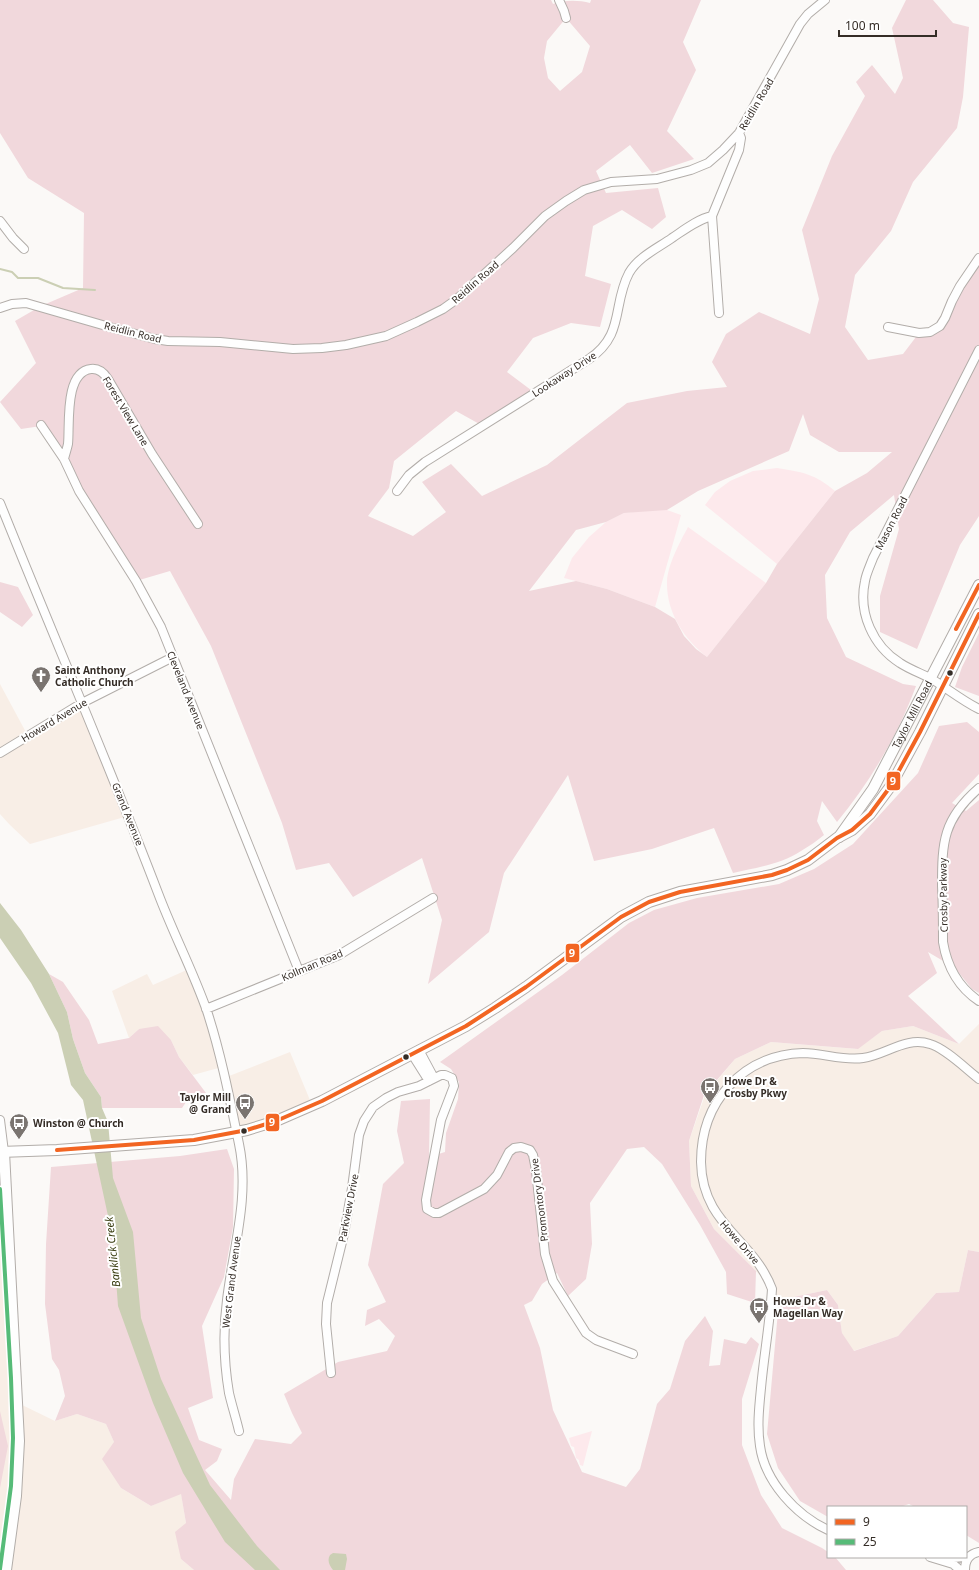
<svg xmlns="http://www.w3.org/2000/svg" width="979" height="1570" font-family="'Noto Sans',sans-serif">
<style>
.built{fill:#f8eee6}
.green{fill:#fde9ec}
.forest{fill:#f1d8dc;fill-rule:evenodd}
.water{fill:#cbcfb4}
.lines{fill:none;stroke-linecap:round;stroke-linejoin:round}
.stream{stroke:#cbcfb4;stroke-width:2}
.minor-casing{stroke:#b2ada9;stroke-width:10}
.major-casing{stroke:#b2ada9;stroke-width:12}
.minor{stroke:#fefefe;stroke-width:8}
.major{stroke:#fefefe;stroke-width:10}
.bus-1-casing{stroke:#fff;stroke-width:7}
.bus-2-casing{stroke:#fff;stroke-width:7}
.bus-1{stroke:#f26522;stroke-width:4}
.bus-2{stroke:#56bb78;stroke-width:4}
.bus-dot{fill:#352d27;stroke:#fff;stroke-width:1.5}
.labels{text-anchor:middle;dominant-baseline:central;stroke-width:4;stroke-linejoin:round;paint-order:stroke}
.street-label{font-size:10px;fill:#352d27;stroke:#fff}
.poi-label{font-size:10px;font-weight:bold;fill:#352d27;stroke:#fff;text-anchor:start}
.water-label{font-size:11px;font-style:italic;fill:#373b0e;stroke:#fff}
.line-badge{stroke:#fff;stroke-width:1.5}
.badge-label{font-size:11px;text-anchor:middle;font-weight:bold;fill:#fff}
</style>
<rect width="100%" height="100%" fill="#fbf9f7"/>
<path class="built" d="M0 684 28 736 82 703 128 816 30 844 9 824 0 814Z
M189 969 222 1067 193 1075 179 1057 171 1040 139 1029 129 1038 112 991 147 974 153 985Z
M979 1024V1252L968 1250 959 1292 936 1293 898 1336 853 1351 842 1333 838 1305 827 1290 779 1300 772 1289 756 1271 714 1229 691 1186 689 1141 705 1095 735 1059 771 1042 857 1049 882 1031 913 1026 959 1044Z
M290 1052 312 1105 236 1132 224 1078Z
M0 1152 18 1403 55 1421 77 1414 106 1424 114 1442 121 1488 151 1506 181 1493 186 1523 181 1559 194 1570H0Z"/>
<path class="green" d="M777 468C803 472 815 474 835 491L777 564 705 505 715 492 730 481 753 471Z
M650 510H667L681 515 655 607 607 589 564 578 572 558 589 537 606 522 624 513Z
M688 527 766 583 707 657C684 639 666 612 667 581 668 564 680 542 688 527Z
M592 1431 583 1466 580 1465 579 1460 576 1458 574 1447 571 1446 569 1438Z"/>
<path class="forest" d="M0 0H551L553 4C563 0 579 0 590 3L591 0H701L683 42 696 70 667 131 694 159 652 173 630 145 596 171 606 193 658 188 666 217 652 229 622 210 593 226 585 276 611 284 600 327 571 323 533 338 507 372 535 393 483 426 456 411 394 461 389 488 368 516 413 536 446 512 422 482 451 464 482 496 547 465 627 403 687 391 727 387 712 362 726 334 759 312 810 334 819 299 802 230 832 156 865 96 856 82 872 65 895 94 903 78 892 28 906 0H933L953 23 969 27 963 97 957 128 913 182 891 231 855 275 845 327 868 360 903 354 919 333 935 329 979 258V516L960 545 917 649 880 632V596L899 529 894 495 850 532 825 575 827 618 846 657 903 684 916 686C898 735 870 782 837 822L822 801 817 821 824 835C817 841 809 846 801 851 781 864 756 868 733 873L714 828 652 849 594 861 568 775 504 873 489 932 428 984 442 920 422 858 353 897 329 863 296 870 282 823 211 646 170 571 136 581 41 426 21 429 0 402 36 363 15 321 41 306 83 288 84 213 28 178 0 133ZM566 18 590 46 582 72 560 91 548 78 544 58 547 41ZM803 414 810 435 839 452H892L867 473 835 491 777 564 766 583 707 657 696 649 684 636 675 619 655 607 607 589 576 581 529 591 576 530 606 522 624 513 667 510 698 491 789 451Z
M0 582 18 587 33 615 22 627 0 612Z
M979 633V696L955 687 962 667Z
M967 722 979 732V774L952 803 966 811 979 800V993L972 989 955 968 928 952 937 973 908 996 959 1044 913 1026 882 1031 858 1049 771 1042 735 1059 704 1095 689 1141 691 1186 714 1229 756 1271 755 1303 727 1294 726 1272 700 1225 662 1164 644 1147 627 1149 590 1203 592 1244 586 1279 568 1296 557 1273 542 1284 532 1301 524 1305 540 1348 553 1410 582 1472 626 1487 640 1469 657 1404 670 1389 685 1341 705 1316 713 1331 709 1366 720 1365 724 1339 746 1344 751 1337 759 1344 742 1399V1445L761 1495 782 1528 822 1548 828 1552V1557H835L846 1570H194L181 1559 175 1532 186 1523 181 1494 151 1506 121 1488 102 1459 114 1442 106 1424 77 1414 55 1421 65 1396 59 1370 52 1359 45 1304 46 1244 51 1167 180 1156 227 1149 234 1169 233 1227 224 1277 202 1326 213 1398 188 1408 199 1440 222 1449 217 1461 205 1470 231 1500 234 1479 255 1439 291 1444 302 1433 292 1413 284 1394 338 1362 387 1351 395 1336 379 1319 365 1326 367 1310 386 1302 368 1265 383 1184 404 1163 397 1131 401 1101 430 1099 429 1157 445 1152 446 1133 458 1099 459 1082 451 1069 440 1062 562 975 629 923 654 910 697 898 779 884 814 869 853 844 918 773 939 726Z
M49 974 63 982 89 1020 98 1044 129 1038 139 1029 158 1026 171 1040 179 1057 206 1093 190 1096 182 1108H102L101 1097 85 1073 73 1039 67 1012Z
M968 1250 979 1252V1543L966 1535V1507H915L909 1504 900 1507H828V1517L800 1501 778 1468 767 1434 779 1300 827 1290 838 1305 842 1333 854 1351 898 1336 936 1293 959 1292Z
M0 1411 8 1446 0 1488Z"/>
<path class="water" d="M0 903 21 930 49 974 67 1012 73 1039 85 1073 101 1097 102 1108 108 1122 113 1178 133 1232 141 1318 161 1379 210 1485 257 1546 280 1570H255L225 1542 183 1473 153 1403 118 1306 113 1239 83 1100 71 1085 58 1033 31 983 0 938Z
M333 1553 346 1554 347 1559 345 1570H333C329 1565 327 1560 330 1555Z"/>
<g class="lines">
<path class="stream" d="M0 269 12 272 18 278H38L63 288 95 290"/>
<g class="minor-casing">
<path id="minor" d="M559 0 564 11 566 18
M0 221 13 238 24 249
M0 308 12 304 26 303 113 328 155 339 168 341 220 342 293 349 322 348 346 345 386 336 417 322 443 309 457 299 513 248 545 216 566 201 584 190 611 182 657 179 691 170 708 163 723 150 739 133 800 24 808 14 825 0
M719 313 712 216 739 150 741 138 739 133
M888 327 919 333 930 332 940 326 945 318 952 301 960 286 979 258
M979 350 873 558C870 566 866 574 865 581 858 613 873 646 900 663 909 669 920 673 930 678 947 688 961 700 979 709
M41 425 64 459 79 491 136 581 161 627 299 971
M64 459C65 454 67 449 68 444 70 425 64 372 91 369 99 368 104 373 108 379L152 454 198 524
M397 491 409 475 425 462 589 359C625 335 612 305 629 273 638 257 658 248 672 238 684 230 698 219 712 216
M0 503C52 633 108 762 158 893 173 933 193 971 207 1011 221 1054 230 1100 239 1144 250 1196 233 1249 227 1300 223 1330 224 1363 229 1393 232 1406 236 1418 239 1431
M0 753 82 703 173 657
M979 788C943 819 942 842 942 886 943 905 943 923 943 942 947 966 958 987 979 1001
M206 1009 339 955 433 898
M419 1050 434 1078
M412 1054 429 1081
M0 1120 4 1152
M331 1373 326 1324 327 1303 344 1234 352 1188 359 1135 364 1121 373 1107 386 1098 398 1092 419 1086 441 1075H445L452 1078 454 1086 441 1120 426 1200 427 1209 434 1213H439L484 1189 497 1175 509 1152 514 1148 521 1147 530 1150 533 1155 536 1170 545 1254 553 1281 586 1333 596 1340 633 1354
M828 1530C796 1515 765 1482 760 1446 757 1427 759 1408 761 1388 764 1355 770 1322 772 1289 753 1238 702 1225 701 1162 701 1102 742 1055 803 1053 823 1053 843 1061 863 1058 886 1055 906 1036 930 1044 945 1048 966 1069 979 1079
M930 1557 953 1564 960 1570
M944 1559 963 1557
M965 1570C965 1560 969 1554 979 1552"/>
</g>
<g class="major-casing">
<g id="major">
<path id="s1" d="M839 837 873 789 979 585"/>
<path d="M0 1152 57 1150 194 1140 247 1130 276 1121 322 1101 466 1026 495 1008 526 987 621 917 649 902 680 892 772 875 787 870 808 860 837 838 852 830 870 814 890 787 920 732 979 614"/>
<path d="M4 1152 19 1441 16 1496 6 1570"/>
</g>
</g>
<use href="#minor" class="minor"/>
<use href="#major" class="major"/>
<g class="bus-1-casing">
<path id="bus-1" d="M956 629 979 585
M57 1150 194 1140 247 1130 276 1121 322 1101 466 1026 526 987 621 917 649 902 680 892 772 875 787 870 808 860 837 838 852 830 870 814 890 787 920 732 979 614"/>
</g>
<g class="bus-2-casing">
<path id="bus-2" d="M0 1189 11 1378 13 1438 11 1486 0 1569"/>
</g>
<use href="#bus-1" class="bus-1"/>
<use href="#bus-2" class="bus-2"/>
</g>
<defs>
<g id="church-pin" transform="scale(1)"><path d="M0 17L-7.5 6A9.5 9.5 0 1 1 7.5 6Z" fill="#7a7470" stroke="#fff"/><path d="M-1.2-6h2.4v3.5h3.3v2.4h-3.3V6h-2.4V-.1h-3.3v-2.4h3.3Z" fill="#fff"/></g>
<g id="bus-pin" transform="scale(1)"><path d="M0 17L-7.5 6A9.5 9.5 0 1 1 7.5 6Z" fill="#7a7470" stroke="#fff"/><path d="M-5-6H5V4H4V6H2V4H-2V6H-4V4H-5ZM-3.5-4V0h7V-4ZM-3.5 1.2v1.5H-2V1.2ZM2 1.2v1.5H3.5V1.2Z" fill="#fff"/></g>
</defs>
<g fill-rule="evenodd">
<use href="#church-pin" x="41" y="676"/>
<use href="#bus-pin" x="710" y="1087"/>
<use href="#bus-pin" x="245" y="1103"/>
<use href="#bus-pin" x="19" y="1123"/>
<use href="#bus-pin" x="759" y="1307"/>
</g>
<g class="bus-dot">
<circle cx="950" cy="673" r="3.5"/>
<circle cx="406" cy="1057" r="3.5"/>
<circle cx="244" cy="1131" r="3.5"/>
</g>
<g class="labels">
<g class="street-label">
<text transform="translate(756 104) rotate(-60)">Reidlin Road</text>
<text transform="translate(475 282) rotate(-41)">Reidlin Road</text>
<text transform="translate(133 332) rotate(14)">Reidlin Road</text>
<text transform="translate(564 374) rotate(-33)">Lookaway Drive</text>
<text transform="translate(126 411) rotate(59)">Forest View Lane</text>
<text transform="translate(891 523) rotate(-63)">Mason Road</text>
<text transform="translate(186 690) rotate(68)">Cleveland Avenue</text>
<text stroke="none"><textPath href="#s1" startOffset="143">Taylor Mill Road</textPath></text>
<text transform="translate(54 720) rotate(-31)">Howard Avenue</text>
<text transform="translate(128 814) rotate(68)">Grand Avenue</text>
<text transform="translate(943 895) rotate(-91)">Crosby Parkway</text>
<text transform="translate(312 965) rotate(-23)">Kollman Road</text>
<text transform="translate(539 1200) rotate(-97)">Promontory Drive</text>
<text transform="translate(348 1208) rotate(-79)">Parkview Drive</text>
<text transform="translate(740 1242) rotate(49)">Howe Drive</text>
<text transform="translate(231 1282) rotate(-83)">West Grand Avenue</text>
</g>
<g class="poi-label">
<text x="55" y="670">Saint Anthony<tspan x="55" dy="12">Catholic Church</tspan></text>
<text x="724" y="1081">Howe Dr &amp;<tspan x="724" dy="12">Crosby Pkwy</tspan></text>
<text x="231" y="1097" text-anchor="end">Taylor Mill<tspan x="231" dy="12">@ Grand</tspan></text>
<text x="33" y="1123">Winston @ Church</text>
<text x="773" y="1301">Howe Dr &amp;<tspan x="773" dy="12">Magellan Way</tspan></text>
</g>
<g class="water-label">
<text transform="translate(112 1252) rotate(-96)">Banklick Creek</text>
</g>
</g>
<g class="line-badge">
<rect x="886" y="771" width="15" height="20" rx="4" fill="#f26522"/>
<rect x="565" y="943" width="15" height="20" rx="4" fill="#f26522"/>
<rect x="265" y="1113" width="15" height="19" rx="4" fill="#f26522"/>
</g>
<g class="badge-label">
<text x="893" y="785">9</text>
<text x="572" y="957">9</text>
<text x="272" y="1126">9</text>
</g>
<rect x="827" y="1506" width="140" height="52" fill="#ffffff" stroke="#aeaba9"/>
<rect x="835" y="1519" width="20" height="6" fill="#f26522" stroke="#aeaba9"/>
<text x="863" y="1526" font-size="12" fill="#352d27">9</text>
<rect x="835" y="1539" width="20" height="6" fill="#56bb78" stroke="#aeaba9"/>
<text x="863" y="1546" font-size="12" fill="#352d27">25</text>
<path d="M839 30v6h97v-6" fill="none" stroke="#352d27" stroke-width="2"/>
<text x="845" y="30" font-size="12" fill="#352d27" stroke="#ffffff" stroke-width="3" paint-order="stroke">100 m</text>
</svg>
